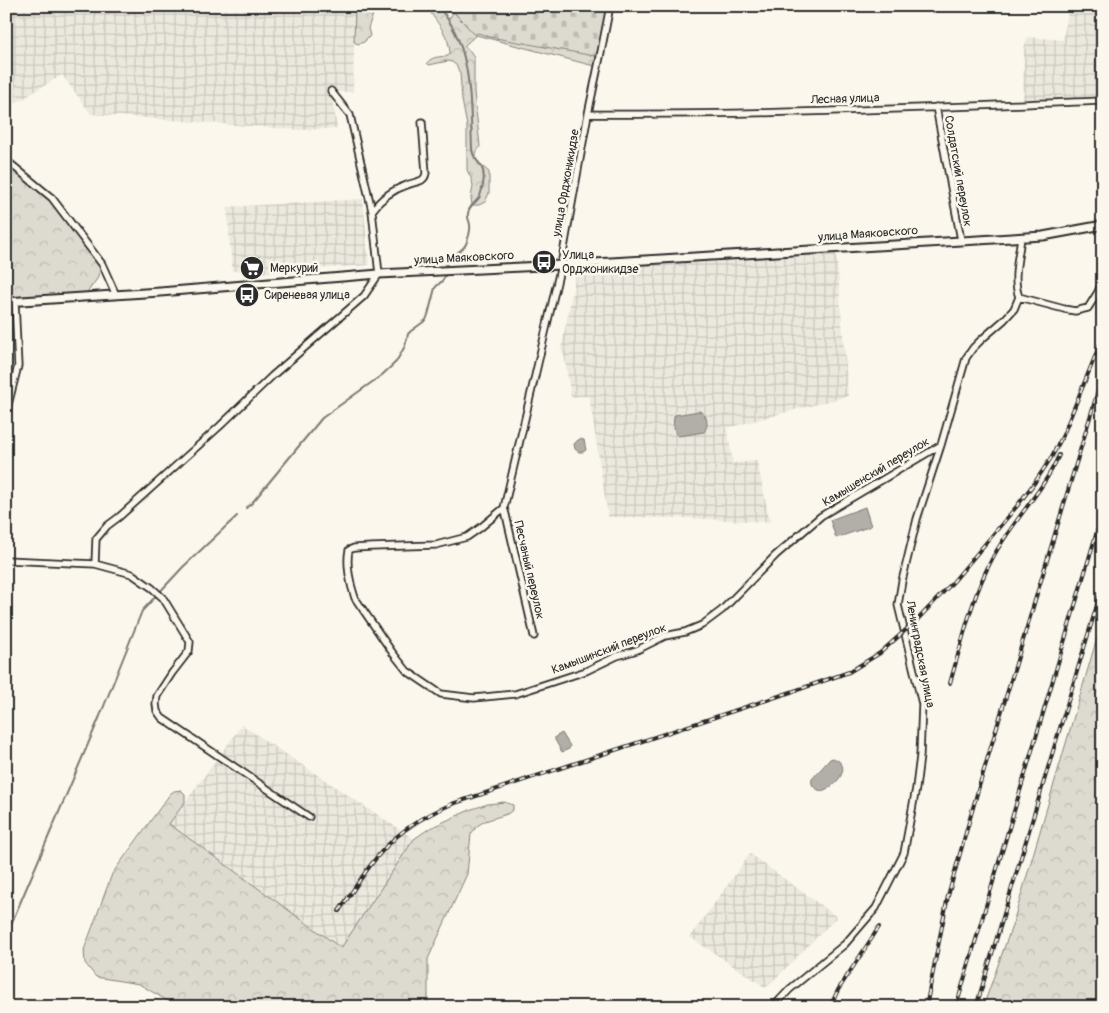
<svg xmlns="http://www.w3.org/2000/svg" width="1109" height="1013" font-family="Pangolin,sans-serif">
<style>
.industrial{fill:url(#industrial-grid)}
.forest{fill:url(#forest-crowns);stroke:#84827e}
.cemetery{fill:url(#cemetery-stones);stroke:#84827e}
.water{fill:#b1afa7;stroke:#7b7a75}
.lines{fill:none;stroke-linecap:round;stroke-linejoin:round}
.stream{stroke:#7b7a75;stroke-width:2}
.minor-casing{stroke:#2b2b2b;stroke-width:9}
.tertiary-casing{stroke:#2b2b2b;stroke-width:11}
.minor{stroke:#fbf7ec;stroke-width:5.5}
.tertiary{stroke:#fbf7ec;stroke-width:7}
.rail-casing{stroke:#2b2b2b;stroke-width:4}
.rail{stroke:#fbf7ec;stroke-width:2;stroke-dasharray:5.5;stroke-linecap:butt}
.labels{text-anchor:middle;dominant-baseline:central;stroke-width:5;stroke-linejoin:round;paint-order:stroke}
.street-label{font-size:12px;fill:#2b2b2b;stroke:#fbf7ec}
.poi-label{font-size:12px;fill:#2b2b2b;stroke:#fbf7ec;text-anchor:start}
</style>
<defs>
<pattern id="industrial-grid" width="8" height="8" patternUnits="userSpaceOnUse" patternTransform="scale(1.25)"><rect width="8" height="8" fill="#ebe8de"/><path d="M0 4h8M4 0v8" fill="none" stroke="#cac7bf"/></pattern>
<pattern id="forest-crowns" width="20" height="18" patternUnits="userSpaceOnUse" patternTransform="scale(1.25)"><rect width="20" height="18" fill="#dddad0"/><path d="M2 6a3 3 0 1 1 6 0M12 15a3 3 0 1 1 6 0" fill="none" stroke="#bebbb3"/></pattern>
<pattern id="cemetery-stones" width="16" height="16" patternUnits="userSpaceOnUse" patternTransform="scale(1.25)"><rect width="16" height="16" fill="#dddad0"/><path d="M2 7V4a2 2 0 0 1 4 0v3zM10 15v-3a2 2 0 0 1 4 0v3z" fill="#bebbb3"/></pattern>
</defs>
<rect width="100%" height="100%" fill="#fbf7ec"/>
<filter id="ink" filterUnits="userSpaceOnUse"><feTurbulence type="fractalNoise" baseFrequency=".02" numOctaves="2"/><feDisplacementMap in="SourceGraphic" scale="10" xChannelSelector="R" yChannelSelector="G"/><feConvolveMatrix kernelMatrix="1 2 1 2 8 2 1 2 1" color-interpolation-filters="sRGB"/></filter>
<g filter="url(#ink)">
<path class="industrial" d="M6 6H355L353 92H331L337 128 300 130 91 114 62 75 6 109Z
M1071 6H1103V98L1023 99 1024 48 1028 37 1063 40 1069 7Z
M363 199 369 265 260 273 257 269 232 271 227 207Z
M836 248 848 396 727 428 733 463 757 461 770 522 687 518 608 517 589 396 571 397 564 355 561 349 578 264Z
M242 725 414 839 342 948 169 824Z
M750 854 837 917 766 988 690 937Z"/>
<path class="forest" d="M356 6H372L373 15 368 28 370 36 364 42 358 44 354 42 355 7Z
M426 6H438L448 20 453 13 448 6H598V67L476 35 464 46 471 52 474 58V92L480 146 474 157 483 167 489 172V193L485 202 479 205H472L471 198 473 186 472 180 467 170V126L462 100 460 73 456 65 452 62 448 61 429 65 427 63C432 56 440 57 448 56L450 53C450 36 435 20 426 6Z
M18 169 52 198 102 264 97 279 84 297 6 302V177Z
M1097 638 1103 640V1007H983L1013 923Z
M181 790 185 794V802L169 824 341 948 414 839 430 828 472 809 488 804 504 802 513 805V810L507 814 485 821 477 826 471 834 467 874 428 959V1002L429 1007H178L139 984 96 977 85 963 84 950 112 874 170 794 174 791Z"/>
<path class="cemetery" d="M448 6H610L600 57 490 37 478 33 475 35Z"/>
<path class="water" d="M699 411C708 414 709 426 704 432L679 436 676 434C674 428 672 421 675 415Z
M580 439 584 440 586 450 583 452H579L575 449 574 444 578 440Z
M865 507 871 526 836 538 830 520Z
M562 733 570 746 569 749 562 752 555 740V737Z
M833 758C855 766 835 788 821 791 816 789 810 786 812 779L830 759Z"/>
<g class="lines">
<path class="stream" d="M438 6C473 46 470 100 472 149 474 160 476 158 481 166 486 174 483 187 480 196 477 203 468 205 468 214 467 218 470 222 470 225 471 231 468 239 466 244 460 256 445 254 446 269
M246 508 252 503 322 418 382 375 396 362 405 346 408 334 411 331 426 320 428 315 435 288C439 282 444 283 446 273
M6 936 100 716 142 611 183 567 237 516"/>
<g class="minor-casing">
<path id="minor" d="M936 107 961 240
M588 114C759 116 931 107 1103 101
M6 160 52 198 102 264 116 295
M372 211C381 198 392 190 407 185 412 183 418 182 422 180 426 177 425 176 426 173L422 122
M1019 297 1064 309 1075 311 1088 308 1098 292 1103 280
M1019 297C1012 278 1019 256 1021 237
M6 413 18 366 15 302
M504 508 480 528 467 537 436 545 372 547 354 548 349 550C346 564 350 584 355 598L392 652 407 671 441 694 474 698 515 694 586 671 617 656 637 650 665 636 685 632 702 625 722 610 776 555 821 516 941 445
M504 508 561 265 588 114 600 57 610 6
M504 508 506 515 534 636
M6 560 95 564 132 574 152 588 163 598 190 642 189 651 172 673 157 696 156 704 157 711 162 718 309 817
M95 564 96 539 107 526 119 517 220 426 272 376 364 296 379 274 372 211 350 115 331 91
M773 1007 790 989 845 944 876 908 904 853 916 788 920 756 922 704 898 605 902 581 917 519 941 445 966 358 973 348 982 339 1004 320 1014 309 1019 297"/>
</g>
<g class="tertiary-casing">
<path id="tertiary" d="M6 302 160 292 379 274 561 265 1043 236 1103 225"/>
</g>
<use href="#minor" class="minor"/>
<use href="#tertiary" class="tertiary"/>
<g class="rail-casing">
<path id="rail" d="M950 683C962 643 971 599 991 561 1010 523 1042 494 1059 455
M339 911C356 887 371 860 393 840 410 824 431 813 452 804L803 688 849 672 880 653 918 619 953 582 1017 506 1035 482 1051 458 1063 435 1103 337
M830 1007 838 990 879 927
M926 1007 948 896 978 790 1103 374
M956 1007 1103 511
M976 1007 1103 585"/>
</g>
<use href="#rail" class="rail"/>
</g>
</g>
<defs>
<g id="bus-disc" transform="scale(1.25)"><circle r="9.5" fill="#2b2b2b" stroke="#fbf7ec"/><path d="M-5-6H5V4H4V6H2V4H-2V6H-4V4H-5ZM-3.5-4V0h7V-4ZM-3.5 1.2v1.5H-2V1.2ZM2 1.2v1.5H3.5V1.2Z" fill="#fff"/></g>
<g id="supermarket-disc" transform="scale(1.25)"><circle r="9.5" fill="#2b2b2b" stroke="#fbf7ec"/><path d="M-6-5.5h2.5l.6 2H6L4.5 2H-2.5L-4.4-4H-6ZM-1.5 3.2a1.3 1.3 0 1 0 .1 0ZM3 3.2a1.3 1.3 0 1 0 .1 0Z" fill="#fff"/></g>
</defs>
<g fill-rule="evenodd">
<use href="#bus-disc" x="544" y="262"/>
<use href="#supermarket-disc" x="252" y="268"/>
<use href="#bus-disc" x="247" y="295"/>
</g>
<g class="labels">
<g class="street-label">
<text transform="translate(845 99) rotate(-2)">Лесная улица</text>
<text transform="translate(958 171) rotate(80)">Солдатский переулок</text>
<text transform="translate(566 183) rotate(-80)">улица Орджоникидзе</text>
<text transform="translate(868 234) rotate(-4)">улица Маяковского</text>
<text transform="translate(464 258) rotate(-3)">улица Маяковского</text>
<text transform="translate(876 472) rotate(-31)">Камышенский переулок</text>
<text transform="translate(529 570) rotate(77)">Песчаный переулок</text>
<text transform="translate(609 649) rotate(-21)">Камышинский переулок</text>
<text transform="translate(920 654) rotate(79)">Ленинградская улица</text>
</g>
<g class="poi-label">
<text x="562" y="255">Улица<tspan x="562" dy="14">Орджоникидзе</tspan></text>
<text x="270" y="268">Меркурий</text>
<text x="264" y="295">Сиреневая улица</text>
</g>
</g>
<rect width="1109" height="1013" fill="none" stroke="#fbf7ec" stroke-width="25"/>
<rect x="12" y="12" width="1084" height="988" fill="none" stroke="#2b2b2b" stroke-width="2" filter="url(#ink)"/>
</svg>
